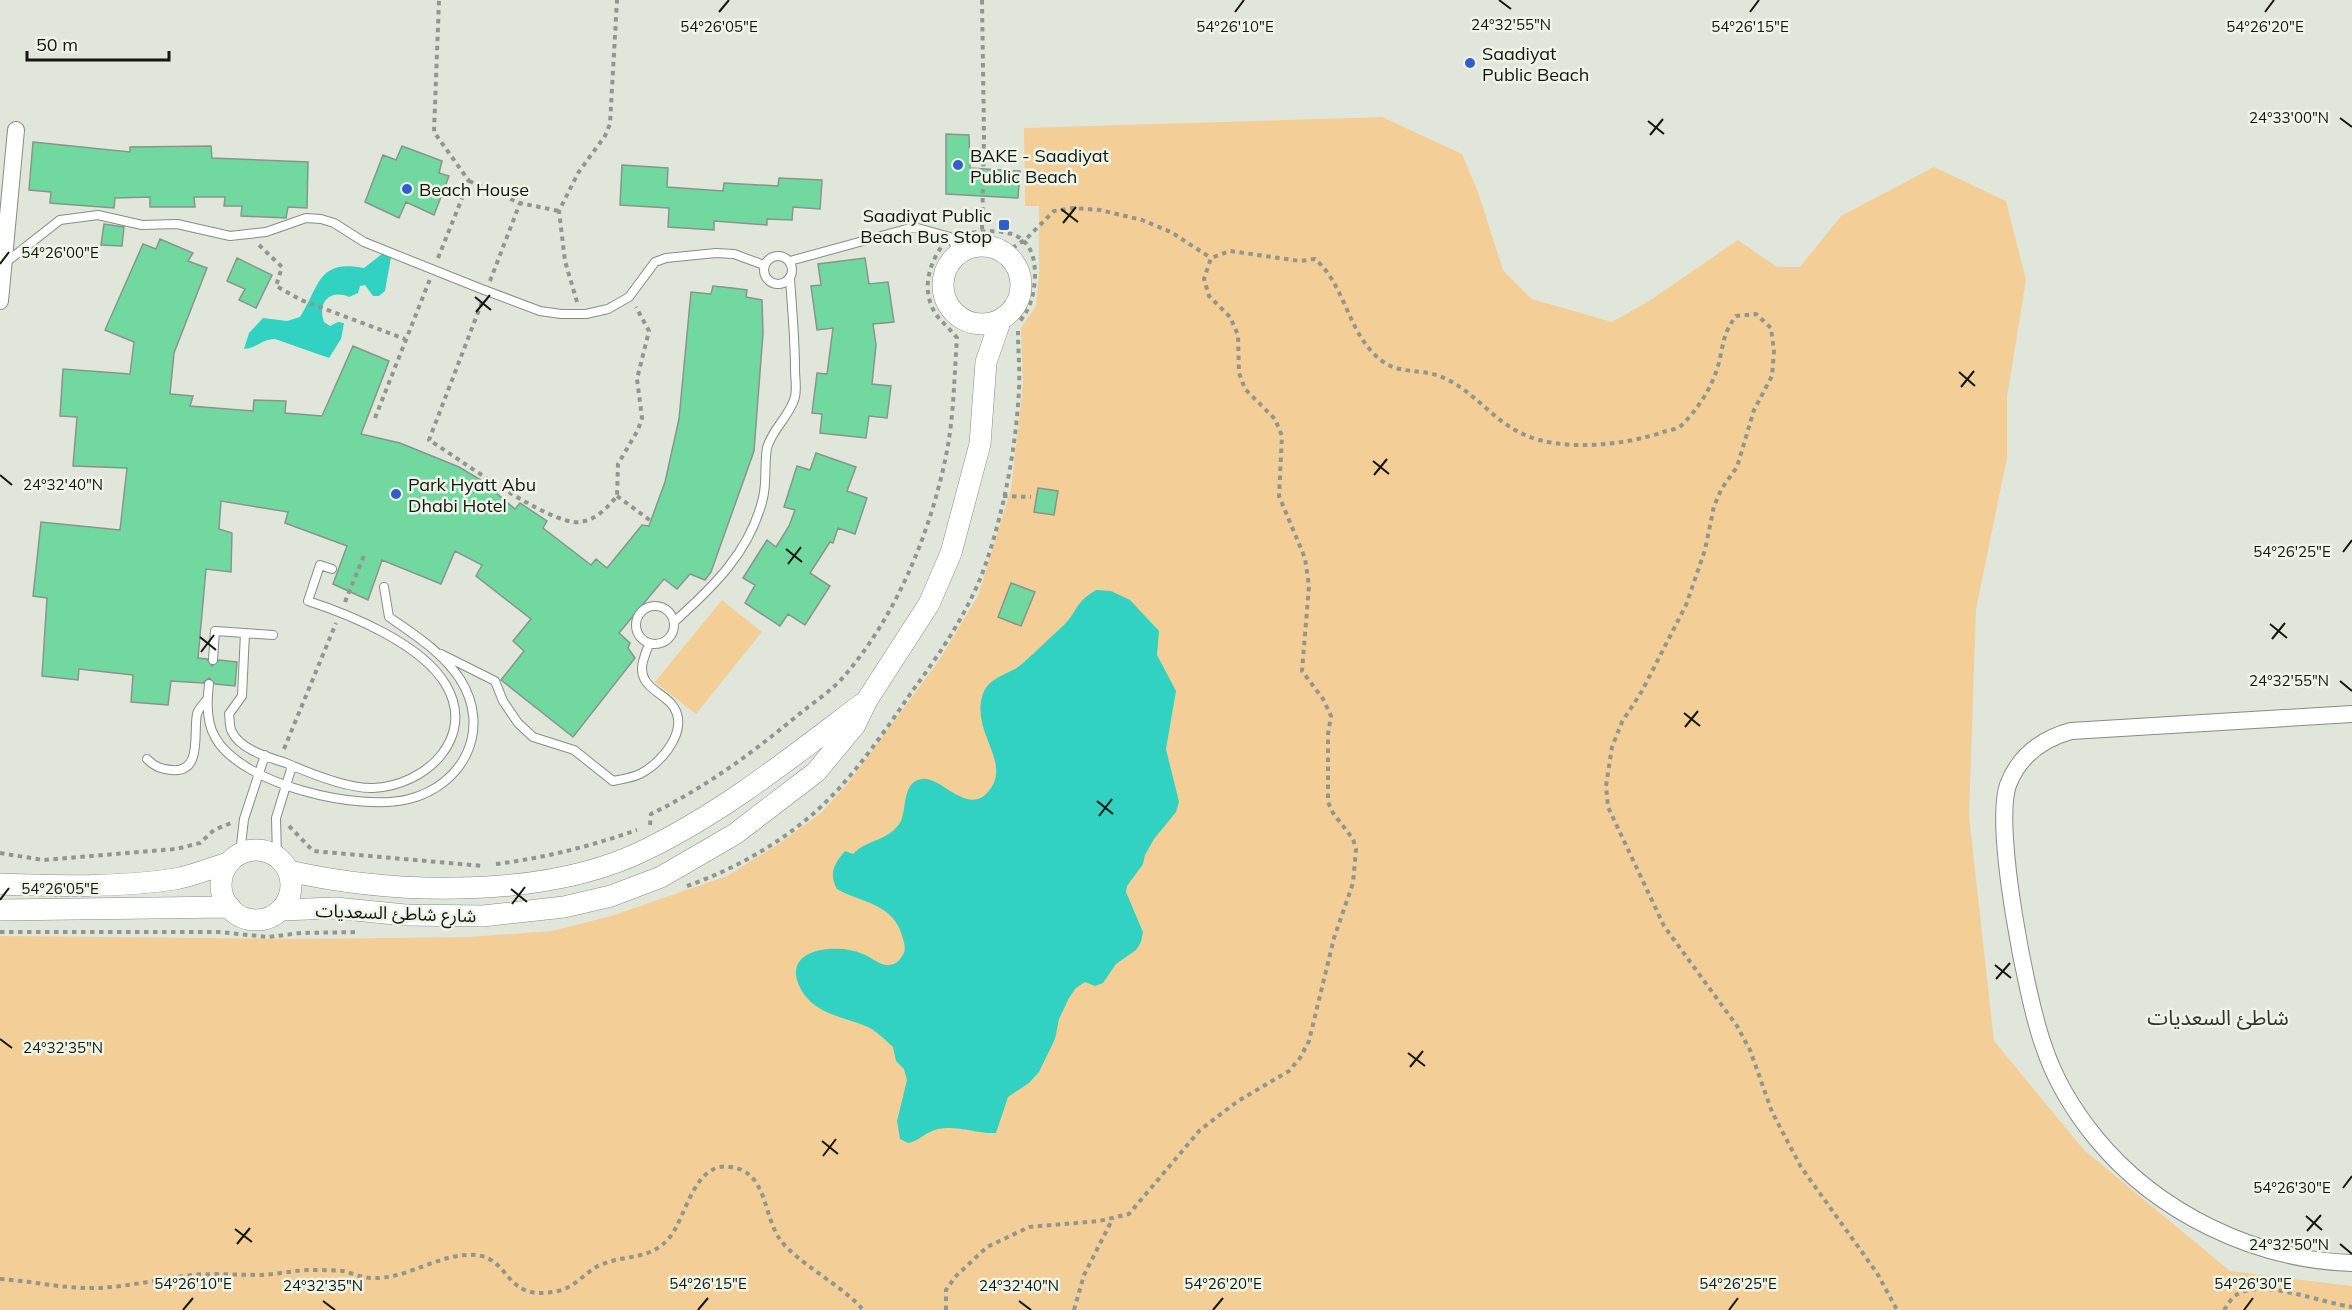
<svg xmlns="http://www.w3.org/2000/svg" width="2352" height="1310" font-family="Mulish,'Noto Sans Arabic',sans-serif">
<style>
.green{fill:#f4ce97}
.water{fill:#31d2c1}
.building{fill:#71d99f;stroke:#88958c;stroke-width:1.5}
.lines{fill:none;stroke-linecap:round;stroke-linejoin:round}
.service-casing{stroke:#868d81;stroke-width:10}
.minor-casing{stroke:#868d81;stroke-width:18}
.tertiary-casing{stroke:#868d81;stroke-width:22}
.path{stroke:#92978e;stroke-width:4;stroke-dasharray:4.5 4.5;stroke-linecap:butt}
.service{stroke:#fff;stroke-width:8}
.minor{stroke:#fff;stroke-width:16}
.tertiary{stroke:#fff;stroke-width:21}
.ticks{fill:none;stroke:#141612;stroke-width:2}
.poi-dot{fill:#335ccc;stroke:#edf5e7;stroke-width:2}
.labels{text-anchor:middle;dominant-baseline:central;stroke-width:5;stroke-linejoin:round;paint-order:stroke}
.poi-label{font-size:18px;fill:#141612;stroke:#edf5e7;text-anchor:start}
.street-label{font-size:18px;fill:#141612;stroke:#edf5e7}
.quarter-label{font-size:21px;fill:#30352b;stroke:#edf5e7}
.ticks-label{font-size:15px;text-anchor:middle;fill:#141612;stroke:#edf5e7;stroke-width:5;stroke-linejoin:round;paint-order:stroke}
</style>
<rect width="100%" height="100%" fill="#e0e7da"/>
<path class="green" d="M1382 117 1462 154 1478 192 1503 270 1532 299 1612 322 1649 301 1738 240 1777 267H1800L1841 216 1934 167 2006 201 2026 280 2007 397V458L1976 609 1969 816 1994 1041 2084 1150 2230 1271 2352 1286V1310H0V936L303 939 469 937 552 931 611 916 727 876 777 845 820 814 848 783 938 662 978 596 1011 489 1023 386 1021 328 1036 306 1039 275V206H1025L1024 128Z
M722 600 762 632 696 714 655 682Z"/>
<path class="water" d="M382 254 391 257 385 291 379 296H373L365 285 360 286 358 293 349 297C330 289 317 302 324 322L330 326 338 322 344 323 341 339 329 358 275 339C262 339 257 348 244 349L249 333 263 318 287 321 300 317C320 286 317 259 364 268Z
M1096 590 1111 591 1130 600 1159 631 1157 655 1176 691 1166 749 1179 802 1176 812 1154 839 1145 855 1143 864 1127 886 1126 892 1143 932 1141 942 1136 950 1116 964 1103 983 1095 986 1085 982 1076 988 1069 998 1059 1019 1055 1039 1039 1072 1029 1083 1008 1097 996 1133C976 1134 958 1125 938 1129 927 1131 917 1142 908 1143L900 1139 897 1121 907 1080 904 1069 896 1061 893 1047C886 1041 878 1032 868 1027 842 1016 810 1014 798 983 796 977 795 972 797 966 805 945 846 946 863 954 871 957 879 965 888 965 894 965 899 962 902 956 906 951 905 945 903 939 895 903 861 903 837 889 828 873 835 863 845 851L853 854C867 839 890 841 901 821 907 807 902 782 922 779 941 776 967 816 988 792 1013 763 972 734 982 697 988 675 1009 676 1023 663 1037 651 1049 638 1063 626 1077 613 1074 603 1096 590Z"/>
<path class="building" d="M946 134 969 135 970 168 1020 171 1018 198 946 194Z
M33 142 130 152V147L211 146 212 158 308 162 307 208 288 207 286 218 241 216 242 206H224L225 197H194L195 207H150V197L115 198 114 208 50 203 51 192 29 190Z
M402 146 442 161 439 173 449 176 434 215 406 202 399 218 365 202 383 155 396 160Z
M622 165 668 168 667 187 723 191 724 183 778 186 779 178 822 180 820 209 793 207 792 220 767 219V225L714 221V230L668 227 669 208 620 205Z
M104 224 124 227 122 246 101 245Z
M160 239 193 253 188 261 207 268 174 353 170 394 193 396 190 406 253 411 254 400 286 401 285 413 322 416 353 346 389 361 361 434 400 443 459 467 481 480 515 509 520 503 547 521 543 528 591 565 596 559 607 568 642 525 649 526 665 482 679 419 691 292 711 294 713 286 732 288 747 290 746 297 762 300 763 333 754 451 711 572 705 580 690 574 677 589 664 579 619 633 630 643 628 648 635 658 573 737 501 680 524 651 513 641 531 619 476 576 482 565 455 551 441 584 382 560 368 600 333 584 347 546 285 523 288 512 221 501 219 529 232 533 231 572 206 569 198 658 207 659 212 666 219 660 237 662 235 686 215 684 209 678 203 683 171 681 168 705 131 702 133 675 79 669 78 680 42 676 47 598 33 596 41 522 120 530 127 468 73 466 77 417 60 416 63 369 130 374 134 342 105 330 143 244 156 249Z
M237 258 272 275 256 308 239 300 245 289 227 281Z
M865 258 869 284 888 282 894 322 873 324 876 345 872 384 891 386 887 418 869 416 866 438 820 433 822 414 812 413 817 373 827 374 833 328 817 330 811 286 821 285 818 264Z
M816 453 856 467 847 491 867 498 855 534 838 528 833 543 830 542 810 573 830 586 805 625 788 614 780 626 745 603 755 585 743 578 767 540 776 547 789 526 795 510 784 507 797 466 810 470Z
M1038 488 1058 491 1054 515 1034 512Z
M1011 583 1035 592 1021 626 998 617Z"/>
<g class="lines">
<g class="service-casing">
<path id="service" d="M764 270a14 14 0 1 1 28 0a14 14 0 1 1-28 0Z
M790 261 914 227 950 237 959 252
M5 263 60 220 98 215 142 225 177 224 230 236 266 232 306 218 321 219 334 223 364 242 479 288 540 311 561 314H586L608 309 629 297 655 262 666 258 716 253 734 254 764 265
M636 625a19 19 0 1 1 38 0a19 19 0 1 1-38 0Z
M674 622C713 587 750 552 763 498 767 482 764 465 767 448 772 429 790 416 795 397 797 388 795 378 795 369 795 339 792 309 790 278
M245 633 242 696 229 714C230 719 229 727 232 732 241 750 268 757 286 763 309 773 348 789 373 788 425 786 477 738 446 685 422 644 351 615 308 601L320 565 332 569
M441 654 495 681 503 701 518 723 533 737 574 750 613 781C622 779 632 778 640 774 659 764 684 737 677 714 672 697 652 693 645 680 638 668 645 656 649 644
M213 660 215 631 273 635
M209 684C207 700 206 722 215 737 241 785 360 812 409 799 464 785 492 729 460 679 442 652 415 635 389 617L384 587
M147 759C155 767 161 769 172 770 203 773 193 732 197 714 198 709 204 704 207 699
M240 853 244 819 265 755
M277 856 276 818 292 766"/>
</g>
<g class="minor-casing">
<path id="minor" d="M0 301 16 130
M2352 714 2071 731C2042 739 2019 756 2008 785 1993 828 2027 1001 2044 1047 2055 1080 2074 1111 2095 1137 2157 1213 2255 1260 2352 1263"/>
</g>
<g class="tertiary-casing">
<path id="tertiary" d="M943 285a39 39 0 1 1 78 0a39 39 0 1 1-78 0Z
M221 885a35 35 0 1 1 70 0a35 35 0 1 1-70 0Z
M289 871C395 895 548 899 647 849 725 811 793 756 862 704
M0 884C58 886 117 888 175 879 193 876 211 868 228 863
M0 910 230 907
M281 910 335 908 405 915 483 916 564 907 611 896 661 877 735 834 816 772 855 725 867 700 929 604 951 553 980 444 986 362 1001 319"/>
</g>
<path class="path" d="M982 0 984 137 982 231
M469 181 520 203 559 211
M963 234C1002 228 1036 228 1035 277 1034 294 1031 307 1020 321
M259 245 282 267 276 286 301 300 405 339
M1005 253 1026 239 1054 211 1074 208 1100 210 1142 220 1171 232 1211 258
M438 258 469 181 434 132 439 0
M490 281 520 203
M482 302 429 440C458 458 550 526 580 522 596 520 607 508 617 496L618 464 638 430 642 418 637 379 649 331 636 307
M577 302 565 261 559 211 578 173 605 136 610 124 617 0
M375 418 430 279
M617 496 651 521
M1003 496 1031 497
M345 602 365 553
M284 749 336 623
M650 825 651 814C706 787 751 754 798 715 814 702 833 690 846 674 897 614 930 533 946 456 954 417 954 378 957 338 951 330 944 324 938 317 921 295 927 267 942 246
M289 826 313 851 483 866
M0 853 43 860 176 849 200 843 214 830 231 823
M496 864C545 858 591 846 637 830
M687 886C744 866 802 831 842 785 868 756 891 722 913 690 942 651 972 606 987 560 1005 506 1016 446 1019 390 1020 370 1018 350 1018 331
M0 932H219L268 937 301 933 359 932
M0 1279C32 1281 64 1289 96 1288 127 1287 160 1279 191 1275 214 1273 238 1275 262 1275 277 1274 292 1271 307 1270 318 1270 331 1270 343 1271 352 1273 362 1278 372 1278 407 1280 440 1252 476 1255 512 1259 504 1303 558 1291 576 1287 585 1272 600 1265 625 1254 650 1261 669 1238 686 1219 693 1161 731 1167 767 1172 763 1214 779 1238 796 1263 844 1286 863 1310
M946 1310V1290L955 1277 987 1247 1029 1227 1099 1221 1129 1214 1200 1130 1238 1101 1289 1071 1300 1058 1309 1041 1334 938 1353 883 1356 849 1353 839 1333 813 1328 802V734L1331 716 1323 699 1302 671 1309 586 1305 558 1279 496 1282 436 1275 419 1245 389 1239 373 1238 335 1230 317 1209 296 1204 279 1211 258 1230 251 1300 261 1315 259C1344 284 1347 327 1374 354 1397 378 1419 366 1444 378 1474 391 1494 422 1525 435 1563 452 1626 445 1663 432 1670 430 1679 429 1684 423 1699 407 1712 387 1718 366 1724 344 1722 335 1736 316L1756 314 1771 328 1774 351 1772 376 1754 410 1737 467 1722 488 1714 506 1705 550 1686 605 1642 691 1622 722 1612 747 1606 786 1608 807 1664 926 1737 1026 1750 1050 1772 1112 1801 1167 1877 1273 1897 1310
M1074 1310 1084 1275 1113 1218
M2224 1310C2227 1306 2231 1298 2236 1295 2262 1278 2322 1303 2352 1307"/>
<use href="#service" class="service"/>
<use href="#minor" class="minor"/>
<use href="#tertiary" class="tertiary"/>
</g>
<path class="ticks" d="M1499 0 1511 9M719 12 729 0M1235 12 1244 0M1750 12 1759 0M2265 12 2274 0M2340 118 2352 127M1648 121 1664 134M1650 135 1663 119M1061 209 1078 222M1063 223 1076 207M0 264 9 252M475 297 491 310M476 312 490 295M1959 372 1975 386M1961 387 1974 371M1373 461 1389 474M0 475 12 485M1374 475 1387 459M786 549 802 562M2343 552 2352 540M788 564 801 547M2270 624 2287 638M200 637 216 650M2272 639 2285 623M201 652 214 635M2340 681 2352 691M1684 713 1700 726M1685 727 1698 711M1097 801 1113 814M1099 816 1112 799M511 889 527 902M0 900 9 888M512 904 525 887M1995 965 2011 978M1996 979 2010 963M0 1039 12 1048M1408 1053 1425 1066M1410 1067 1423 1051M822 1141 838 1154M823 1156 836 1139M2343 1188 2352 1176M2306 1216 2322 1230M235 1229 252 1242M2307 1231 2321 1215M237 1244 250 1228M2340 1244 2352 1254M323 1301 335 1310M1019 1301 1031 1310M183 1310 193 1298M698 1310 708 1298M1213 1310 1223 1298M1729 1310 1738 1298M2244 1310 2253 1298"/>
<g class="poi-dot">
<circle cx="1470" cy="63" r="6"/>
<circle cx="958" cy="165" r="6"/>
<circle cx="407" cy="189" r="6"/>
<rect x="998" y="219" width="12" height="12" rx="3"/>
<circle cx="396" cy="494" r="6"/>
</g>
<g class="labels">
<g class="poi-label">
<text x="1482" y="53">Saadiyat<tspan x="1482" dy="21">Public Beach</tspan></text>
<text x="970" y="155">BAKE - Saadiyat<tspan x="970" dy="21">Public Beach</tspan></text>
<text x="419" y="189">Beach House</text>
<text x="992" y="215" text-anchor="end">Saadiyat Public<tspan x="992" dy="21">Beach Bus Stop</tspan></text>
<text x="408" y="484">Park Hyatt Abu<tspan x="408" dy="21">Dhabi Hotel</tspan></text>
</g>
<g class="street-label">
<text transform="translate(396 913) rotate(2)">شارع شاطئ السعديات</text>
</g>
<g class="quarter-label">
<text x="2218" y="1017">شاطئ السعديات</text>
</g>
</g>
<g class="ticks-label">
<text x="1511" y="30">24°32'55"N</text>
<text x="719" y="32">54°26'05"E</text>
<text x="1235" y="32">54°26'10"E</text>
<text x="1750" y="32">54°26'15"E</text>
<text x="2265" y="32">54°26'20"E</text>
<text x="2289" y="123">24°33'00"N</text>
<text x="60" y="258">54°26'00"E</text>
<text x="63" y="490">24°32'40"N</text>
<text x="2292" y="557">54°26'25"E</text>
<text x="2289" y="686">24°32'55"N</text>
<text x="60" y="894">54°26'05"E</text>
<text x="63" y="1053">24°32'35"N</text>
<text x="2292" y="1193">54°26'30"E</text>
<text x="2289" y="1250">24°32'50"N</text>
<text x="193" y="1289">54°26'10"E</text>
<text x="708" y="1289">54°26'15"E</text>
<text x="1223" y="1289">54°26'20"E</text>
<text x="1738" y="1289">54°26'25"E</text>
<text x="2253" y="1289">54°26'30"E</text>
<text x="323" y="1291">24°32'35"N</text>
<text x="1019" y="1291">24°32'40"N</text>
</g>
<path d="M27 51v9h142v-9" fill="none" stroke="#141612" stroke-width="3"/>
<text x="36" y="51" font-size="18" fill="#141612" stroke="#edf5e7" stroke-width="4.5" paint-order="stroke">50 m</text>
</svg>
